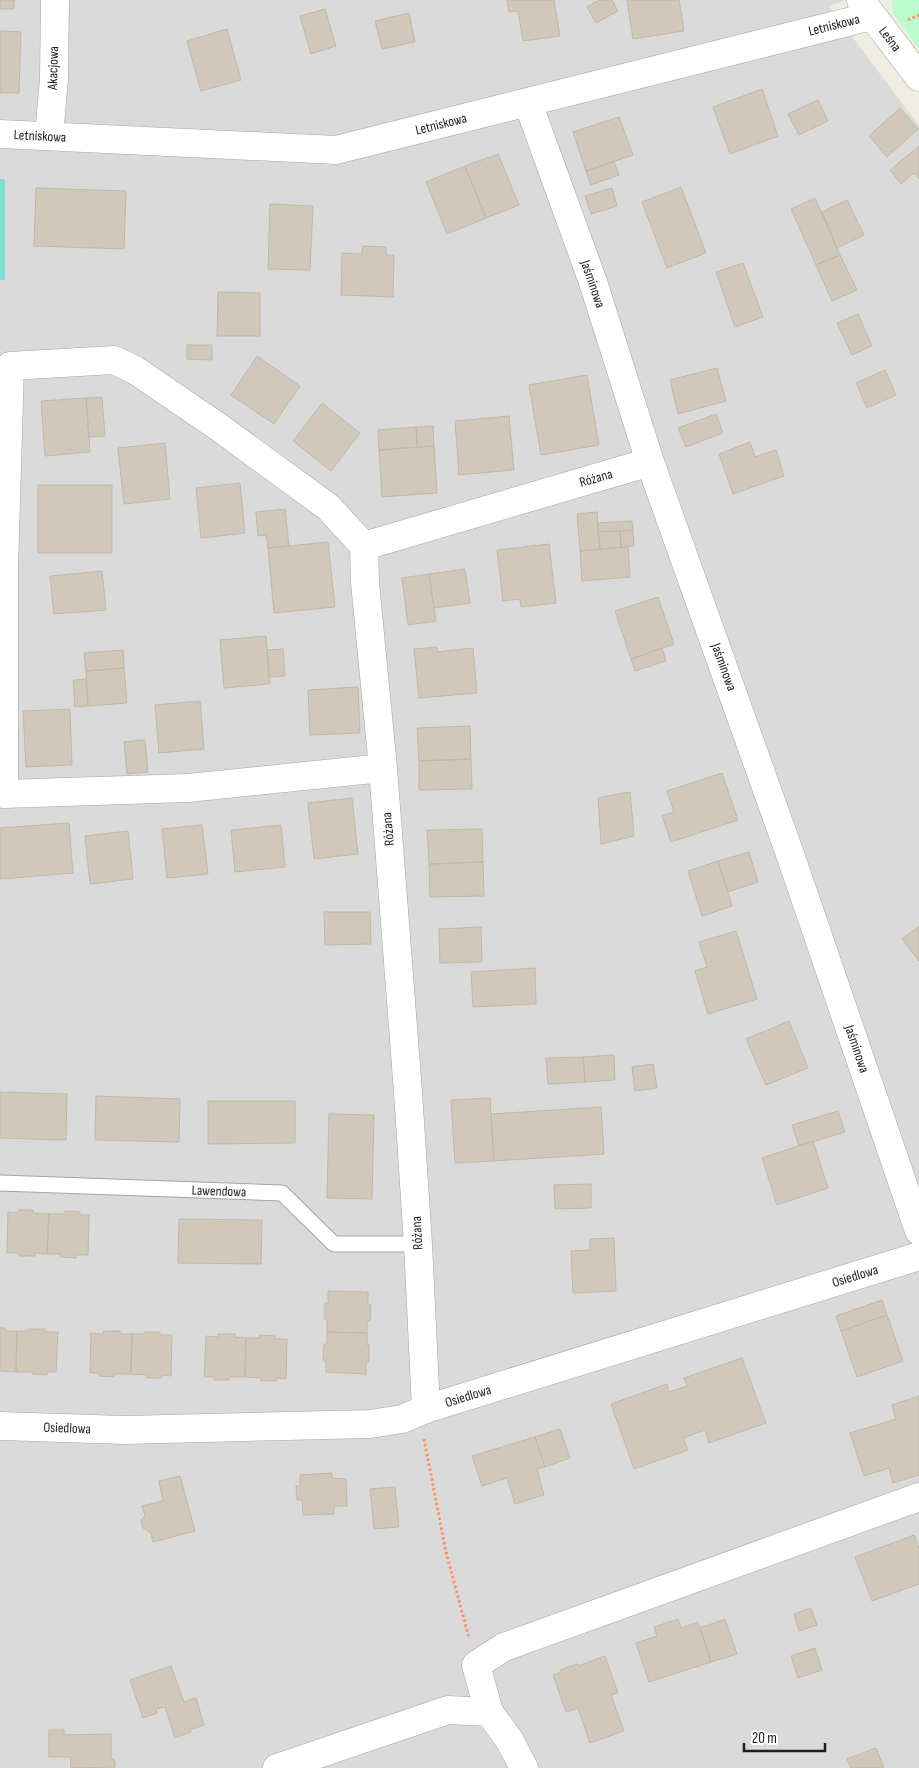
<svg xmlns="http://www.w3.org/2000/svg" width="919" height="1768" font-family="'Sofia Sans Condensed',sans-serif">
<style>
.residential{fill:#dbdada}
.park{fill:#bdfcce}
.pitch{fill:#7ce2cf}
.building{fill:#cfc8bb;stroke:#c1b7a4}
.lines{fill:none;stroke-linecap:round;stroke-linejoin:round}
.service-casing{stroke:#a4a4a4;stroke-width:17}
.minor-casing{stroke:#a4a4a4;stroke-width:29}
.path{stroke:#ff9363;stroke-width:3;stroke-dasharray:2.5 2.5;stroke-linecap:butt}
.service{stroke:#fff;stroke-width:15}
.minor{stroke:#fff;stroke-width:28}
.labels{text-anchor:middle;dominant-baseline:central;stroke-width:4.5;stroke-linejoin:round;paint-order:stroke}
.street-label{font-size:14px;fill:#1d1d1d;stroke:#fff}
</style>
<rect width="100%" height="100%" fill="#efede2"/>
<path class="residential" d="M0 0H846L829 6 919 126V1768H0Z"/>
<path class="park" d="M892 0H919V48L893 14Z"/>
<path class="pitch" d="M0 179H5V280H0Z"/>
<path class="building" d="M0 0H14V9H0Z
M507 0H554L560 36 523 41 518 11 509 12Z
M599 0H612L618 11 596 23 587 7Z
M627 0H679L684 31 633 39Z
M325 9 336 46 311 54 300 16Z
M409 13 415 42 382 49 375 21Z
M227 29 241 80 201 91 187 41Z
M0 31 21 32 19 93H0Z
M762 89 778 136 730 154 713 107Z
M818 100 828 121 799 135 788 114Z
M900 108 918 129 887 157 869 136Z
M619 117 633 155 586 171 573 132Z
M919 146V179L914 173 901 184 890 170Z
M498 154 519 205 486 218 465 166Z
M614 161 619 175 591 185 586 171Z
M465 166 486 218 447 234 426 182Z
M681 187 706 253 667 268 642 202Z
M36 188 126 191 124 249 34 246Z
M612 188 617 206 591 214 585 196Z
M815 198 840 255 816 265 791 209Z
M847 200 864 235 837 248 822 212Z
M270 204 313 206 310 270 268 269Z
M363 246 386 247V255H394L393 297 341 295 342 253 362 254Z
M840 255 857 290 832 301 816 265Z
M743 263 763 317 735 327 716 272Z
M218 292 260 293V336H217Z
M858 314 872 346 852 355 837 323Z
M187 345H212V360L187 359Z
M257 356 300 386 274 424 231 395Z
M717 368 726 401 678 414 670 380Z
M885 370 896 395 867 408 856 383Z
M587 375 599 445 541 455 529 385Z
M102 397 105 436 89 437 86 398Z
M86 398 90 452 45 456 41 401Z
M322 403 360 433 331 471 293 441Z
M716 414 723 433 686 447 678 428Z
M509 416 514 470 459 475 455 421Z
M433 426 434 446 417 447 416 427Z
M416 427 417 447 379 450 378 430Z
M750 442 755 457 776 450 784 476 733 494 719 454Z
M165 443 170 499 124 504 118 448Z
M434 446 437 493 382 497 379 450Z
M240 483 245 533 201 538 196 488Z
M38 485H112V553H38Z
M285 509 289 546 268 548 266 535 258 536 256 512Z
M597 512 600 549 580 551 577 514Z
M632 521 633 530 598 532V523Z
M633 530 634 546 621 547 620 531Z
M620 531 621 547 600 549 598 532Z
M328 542 335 607 274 613 268 548Z
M549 544 556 603 521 607 520 599 503 601 497 550Z
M628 547 630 577 582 581 580 551Z
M465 569 470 603 434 608 429 574Z
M102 571 106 610 54 614 50 576Z
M429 574 436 621 408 625 402 578Z
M658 597 674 644 631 659 615 611Z
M266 636 270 684 224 688 220 640Z
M437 647V652L473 648 477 693 419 698 414 649Z
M662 648 666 661 635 671 631 659Z
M283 649 285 676 269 677 267 650Z
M123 650 124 668 86 671 84 653Z
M124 668 127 703 88 706 86 671Z
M86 679 88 706 75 707 73 680Z
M358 687 360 733 310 735 308 690Z
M200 701 204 749 159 753 155 705Z
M70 709 72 765 26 767 23 711Z
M470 726 471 759 419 761 417 728Z
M145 740 148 772 127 774 124 742Z
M471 759 472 789 419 790V761Z
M722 773 738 820 671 842 662 816 674 812 667 791Z
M630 792 634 836 601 844 598 798Z
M352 798 358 854 314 859 308 803Z
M69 823 73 873 0 879V828Z
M202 825 208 874 167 878 162 829Z
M281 825 285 867 235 872 231 830Z
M482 829 483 862 429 864 427 830Z
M128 831 133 879 90 884 85 836Z
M749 852 758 882 728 892 718 861Z
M718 861 732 906 702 916 688 871Z
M483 862 484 896 430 897 429 864Z
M324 912H370L371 944 325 945Z
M919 926V961L902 939Z
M481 927 482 962 440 963 439 929Z
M736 931 757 999 708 1014 695 971 707 967 699 942Z
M535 968 536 1004 473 1007 471 972Z
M789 1021 808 1068 766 1085 746 1039Z
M614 1055 615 1080 585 1082 583 1057Z
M583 1057 585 1082 548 1084 546 1058Z
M653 1064 657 1088 635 1091 632 1067Z
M0 1092 67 1094 66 1140 0 1138Z
M96 1096 180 1099 179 1142 95 1140Z
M490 1098 494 1161 455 1163 451 1100Z
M208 1101H295V1143L208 1144Z
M601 1107 604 1154 494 1161 491 1114Z
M838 1111 845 1132 799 1146 792 1125Z
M329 1114 374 1115 372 1199 327 1198Z
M813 1141 828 1188 777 1205 762 1158Z
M591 1184V1208L555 1209 554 1185Z
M18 1210H33V1213L49 1214 47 1254 35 1253V1256H19V1253H7L8 1212 17 1213Z
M65 1211 80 1212V1215H89L88 1255H76V1258L60 1257V1254H47L49 1214H65Z
M179 1219 262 1220 261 1264 178 1263Z
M614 1238 616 1291 573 1293 571 1251 590 1250V1239Z
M328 1291 368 1292V1305H371L370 1321H367V1333L327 1332V1320H325V1303H328Z
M882 1300 887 1315 841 1331 836 1316Z
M887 1315 903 1361 857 1377 841 1331Z
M0 1328H5V1331H17L16 1372 0 1371Z
M29 1329H45V1332H58L56 1372H47V1375L32 1374V1372H16L17 1331H29Z
M104 1331H120V1334H132L131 1374H114V1377L99 1376V1373H90L91 1333 103 1334Z
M144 1332H160V1335H172L171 1376 162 1375V1378H147V1375L131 1374 132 1334H144Z
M327 1332 367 1333V1345H369V1362H366V1374L326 1372V1360H323L324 1344H327Z
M218 1334H235V1337L246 1338 245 1377H229V1380H214V1377H204L206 1336 218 1337Z
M259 1335 275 1336V1339H287L286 1379 277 1378V1381H261V1378L245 1377 246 1338H259Z
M742 1358 766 1423 709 1443 705 1430 683 1438 688 1450 634 1469 611 1404 667 1384 669 1392 687 1386 684 1378Z
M919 1396V1475L893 1483 889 1468 864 1476 850 1433 896 1419 892 1405Z
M560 1429 570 1458 545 1467 535 1437Z
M535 1437 545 1467 537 1469 544 1495 515 1504 507 1478 482 1486 472 1456Z
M332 1473V1478L346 1479 347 1506H334V1514L303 1515 302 1500H297L296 1486H300V1475Z
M180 1476 195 1531 153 1542 151 1533 143 1528 141 1520 145 1516 142 1506 163 1501 159 1481Z
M395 1487 399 1527 374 1529 370 1489Z
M914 1535 919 1548V1584L872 1601 855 1557Z
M811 1608 817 1625 799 1631 794 1614Z
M678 1619 681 1628 698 1622 711 1662 649 1682 636 1643 657 1636 654 1627Z
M725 1619 737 1654 711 1662 700 1628Z
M815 1648 822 1670 798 1678 791 1656Z
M605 1656 618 1693 611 1695 624 1731 590 1743 578 1708 566 1712 553 1675 561 1672 560 1670 577 1664 578 1666Z
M171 1666 184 1702 196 1698 204 1725 190 1730 191 1732 175 1738 165 1707 156 1709 157 1713 143 1718 130 1680Z
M49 1730H64V1735L111 1734V1758L115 1761V1767L71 1768 70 1757H49Z
M876 1748 884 1768H851L847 1759Z"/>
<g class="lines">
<g class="service-casing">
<path id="service" d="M0 1183 282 1193 334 1244H418"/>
</g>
<g class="minor-casing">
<path id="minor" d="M861 1 919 77
M528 103 593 282 650 462 791 857 919 1231
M0 134 336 150 872 16
M49 136 54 79 55 0
M364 546 328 507 220 428 135 370 114 360 10 366 4 569V794L188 788 383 768
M426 1409 418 1244 408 1092 383 768 365 583 364 546 650 462
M0 1426 124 1430 370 1424 402 1419 426 1409 919 1256
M489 1712 510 1741 524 1768
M277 1768 448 1710 489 1712 476 1665 504 1647 919 1497"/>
</g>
<path class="path" d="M908 20 919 15
M424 1439 446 1552 469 1638"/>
<use href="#service" class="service"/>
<use href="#minor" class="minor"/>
</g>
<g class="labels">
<g class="street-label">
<text transform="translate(834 25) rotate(-14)">Letniskowa</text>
<text transform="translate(890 39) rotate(53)">Leśna</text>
<text transform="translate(53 68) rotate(-88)">Akacjowa</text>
<text transform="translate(441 124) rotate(-14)">Letniskowa</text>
<text transform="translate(40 136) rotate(3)">Letniskowa</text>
<text transform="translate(593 284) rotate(71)">Jaśminowa</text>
<text transform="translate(596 478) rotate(-16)">Różana</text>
<text transform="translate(724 667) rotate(70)">Jaśminowa</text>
<text transform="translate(388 829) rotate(-95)">Różana</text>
<text transform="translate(857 1049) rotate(71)">Jaśminowa</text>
<text transform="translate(219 1191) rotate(2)">Lawendowa</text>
<text transform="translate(417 1233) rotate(-93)">Różana</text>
<text transform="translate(855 1276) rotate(-17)">Osiedlowa</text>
<text transform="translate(468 1396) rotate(-17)">Osiedlowa</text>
<text transform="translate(67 1428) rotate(2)">Osiedlowa</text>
</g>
</g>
<path d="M744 1743v8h81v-8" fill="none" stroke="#1d1d1d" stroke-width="2.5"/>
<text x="752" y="1743" font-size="15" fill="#1d1d1d" stroke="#ffffff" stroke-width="4" paint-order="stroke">20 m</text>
</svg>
